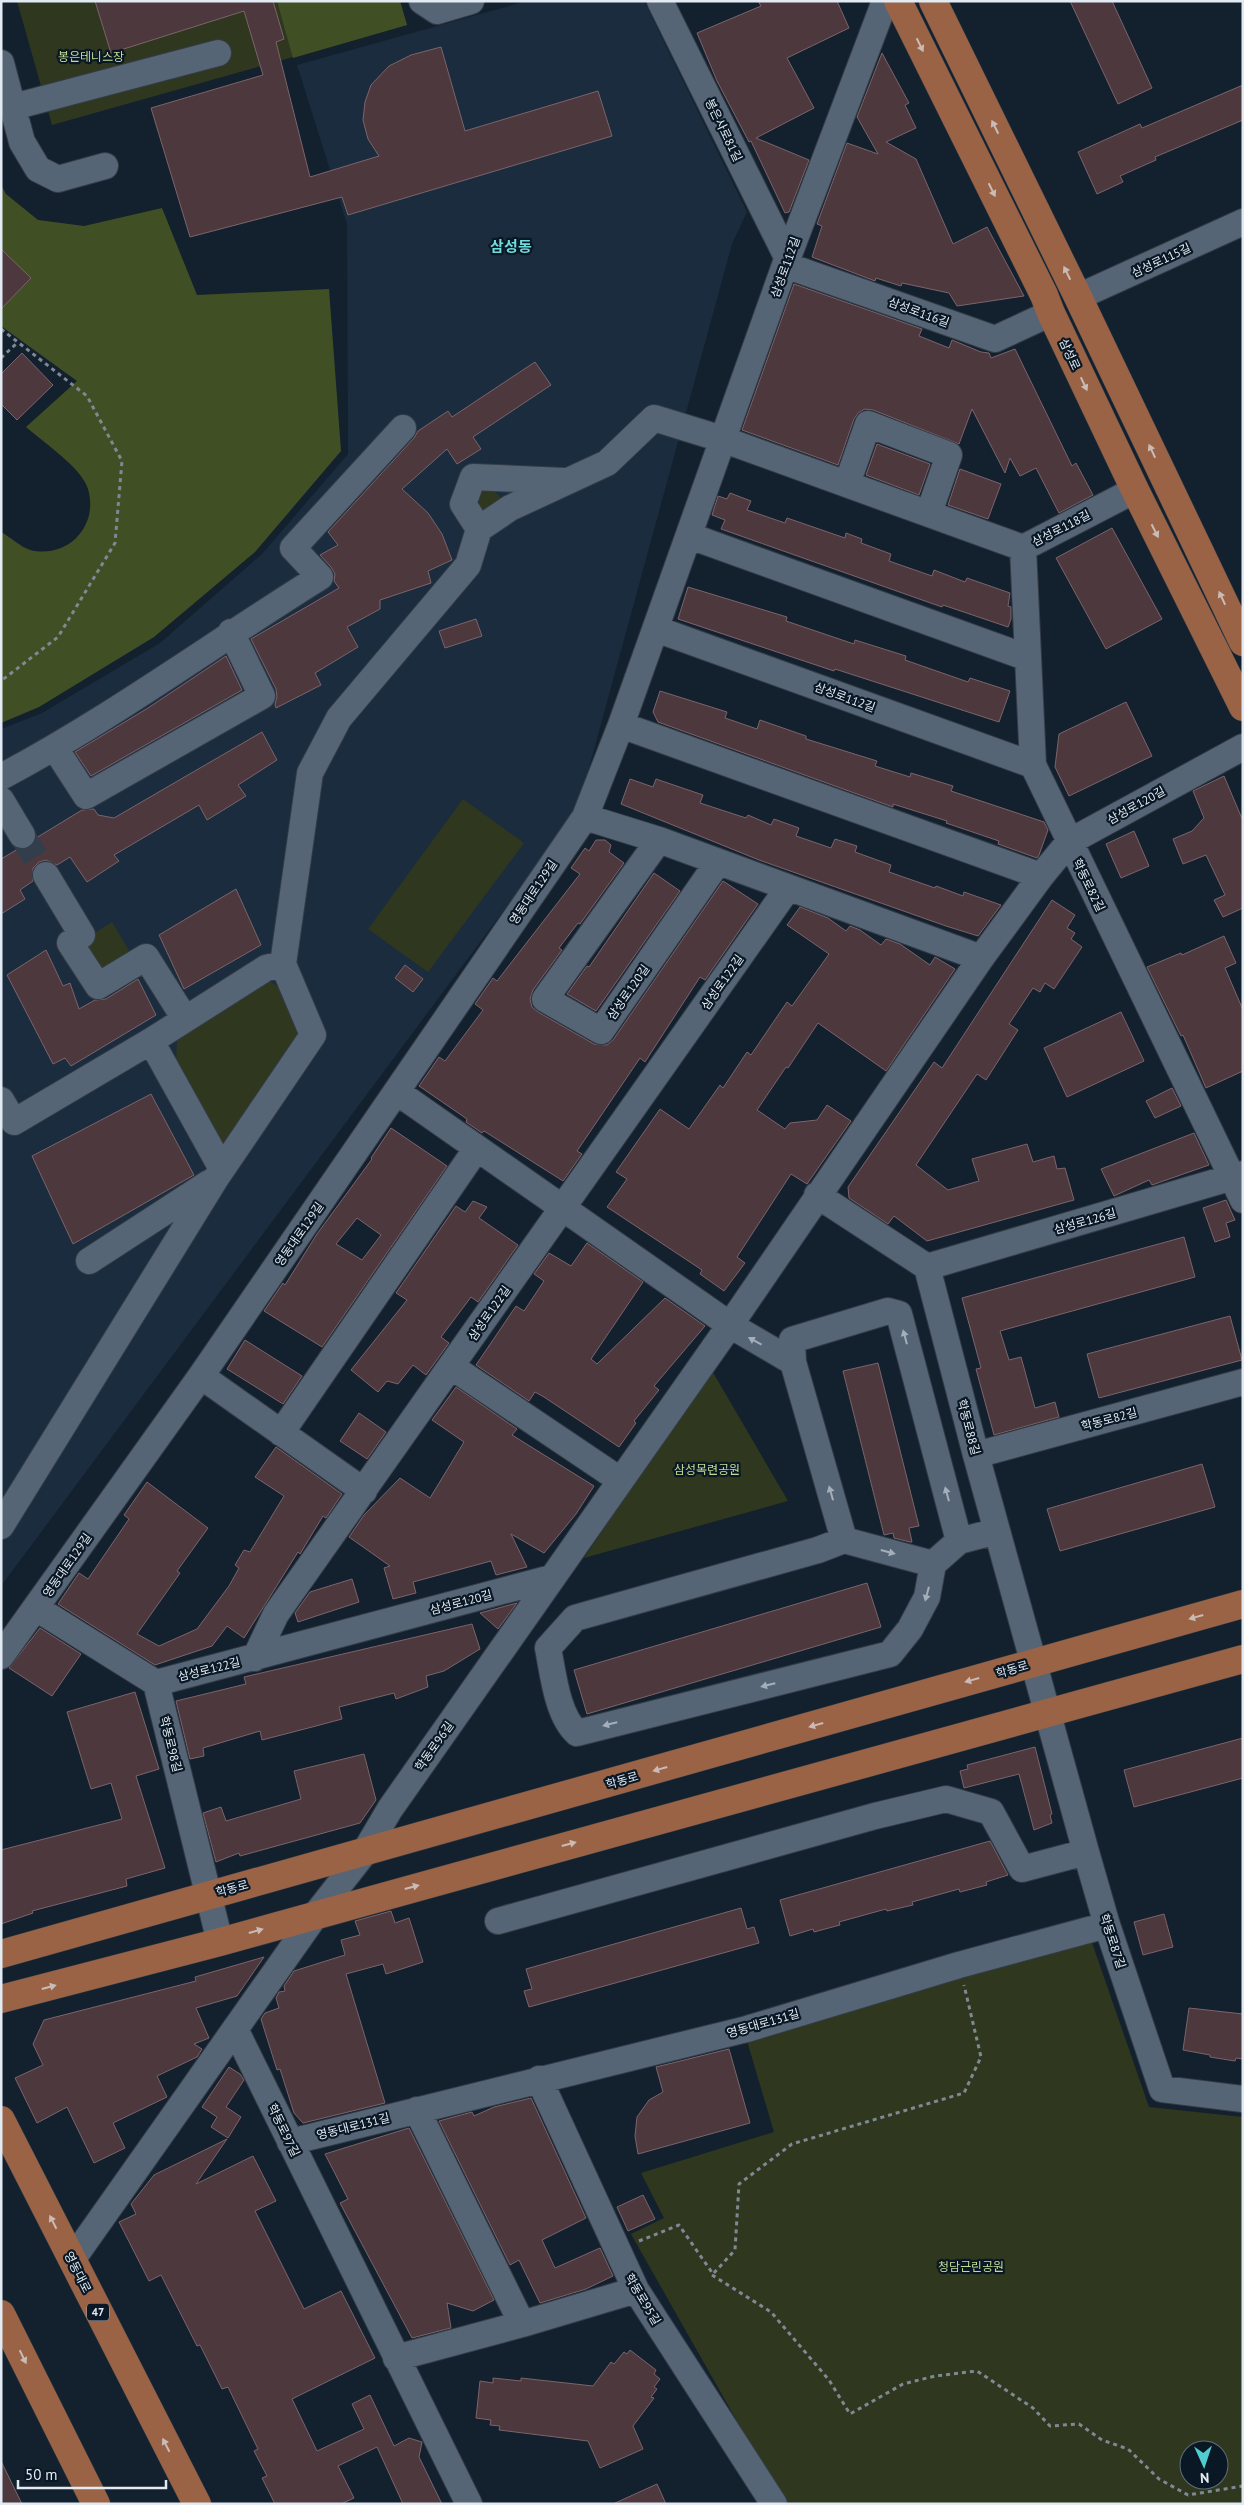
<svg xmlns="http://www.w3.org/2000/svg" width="1244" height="2505" font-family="'PT Sans','Noto Sans KR',sans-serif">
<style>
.built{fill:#1a2c3e}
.green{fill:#2f381e;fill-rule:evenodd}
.forest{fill:#415024}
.building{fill:#4d383e;stroke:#7b646b;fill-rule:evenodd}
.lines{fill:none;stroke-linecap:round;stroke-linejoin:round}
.minor-tunnel{stroke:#323e4c;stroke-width:26;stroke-dasharray:26 13;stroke-linecap:butt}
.minor-casing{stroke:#333c47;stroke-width:28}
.major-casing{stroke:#333c47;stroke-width:29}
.path{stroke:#7e8995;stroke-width:3;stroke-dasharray:4 4;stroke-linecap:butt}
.minor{stroke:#566575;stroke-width:26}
.major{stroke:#9b6345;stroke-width:28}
.oneway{fill:#c9bbb7}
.oneway2{fill:#a3afbb}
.labels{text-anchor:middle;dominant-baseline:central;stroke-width:4.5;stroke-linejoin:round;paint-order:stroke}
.shield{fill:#0a1724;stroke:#a1abb6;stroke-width:1}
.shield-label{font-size:11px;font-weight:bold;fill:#e2ebf4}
.park-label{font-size:12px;fill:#c3dd95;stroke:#0a1724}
.street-label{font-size:12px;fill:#e2ebf4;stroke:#0a1724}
.quarter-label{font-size:15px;font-weight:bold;fill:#6fdbdd;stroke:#0a1724}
</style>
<rect width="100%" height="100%" fill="#13202e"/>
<path class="built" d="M527 1H644L747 212 732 244 577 812 1 1586V729L42 713 160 643 262 554 348 454 347 224 297 65Z"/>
<path class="green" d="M17 1H400L407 25 52 125Z
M481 490H493L500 496V504L480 512 475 496Z
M463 799 524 843 428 972 368 929Z
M112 922 134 959 100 979 77 944Z
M267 979 287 993 299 1021 298 1049 232 1145 216 1143 176 1068 177 1037Z
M711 1369 788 1501 584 1558Z
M1089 1934 1149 2107 1243 2117V2504H784L631 2234 664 2218 641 2173 774 2132 744 2031ZM1189 2450H1219V2480H1189Z"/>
<path class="forest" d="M277 1H400L407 25 293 58Z
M1 185 6 194 38 220 84 226 162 208 197 295 329 289 341 451 255 552 154 637 39 707 1 723V532C10 537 21 547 30 550 68 559 99 526 88 489 82 468 43 442 26 427L77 381 1 326Z"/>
<path class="building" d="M95 1H273L284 39 276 42 310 177 379 156 368 139 363 120 365 102 371 85 389 66 411 55 441 47 465 131 598 91 612 136 348 215 342 197 190 237 151 108 263 75 244 11 111 53Z
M758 1H837L849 28 787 58 814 108 756 138 809 160 789 212 785 213 751 141 749 142 717 81 697 33 761 6Z
M1070 1H1112L1152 88 1118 104Z
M882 53 909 103 905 105 916 128 886 142 916 159 953 244 987 227 1024 296 957 306 949 293 902 283 901 286 876 278 875 281 812 257 822 226 817 224 847 143 878 154 857 117Z
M1243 85V120L1155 157 1156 160 1120 176 1123 182 1097 194 1078 152 1140 124 1142 128Z
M1 249 31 278 1 309Z
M794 284 922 329 919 336 949 348 952 340 981 352 989 353 991 358 1015 349 1072 466 1076 463 1093 495 1059 513 1036 468 1020 476 1010 458 1005 473 972 409 959 444 873 410 865 409 858 413 854 419 838 465 742 430Z
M22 353 53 385 17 420 1 404V374Z
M535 362 551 385 473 437 481 449 457 464 447 449 402 489 428 513 442 534 452 560 428 571 431 583 380 600V609L347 627 358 647 315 673 321 685 276 708 275 704 277 697 276 689 251 639 339 588 334 581 335 574 331 567 320 555 338 545 328 532 414 438 418 431 448 411 452 417Z
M877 444 930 464 919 495 866 475Z
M960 469 1001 484 988 519 948 505Z
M730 493 751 501 747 510 785 523 787 518 845 538 846 533 862 539 861 543 891 554 889 561 932 576 934 570 965 582 967 578 1010 593 1008 606 1011 607V619L1008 627 943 605 942 607 721 529 725 520 712 515 718 496 727 499Z
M1112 528 1162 619 1106 649 1056 558Z
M688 587 787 617 786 621 854 644 855 640 906 656 905 660 968 682 970 678 1010 691 999 722 835 669 834 671 678 619Z
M476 619 482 636 445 648 439 631Z
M226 656 242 690 91 776 75 752 148 708Z
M660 691 727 712 725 718 757 729 760 720 806 736V739L877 761 875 766 910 777 911 773 953 786 951 791 1044 822 1048 830 1039 855 1037 858 998 844 999 841 946 823 947 821 893 804V807L658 722 653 712Z
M1126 702 1152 756 1069 796 1055 767 1059 734Z
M262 732 277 760 238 785 246 796 207 820 199 805 114 855 119 861 87 882 70 857 57 865 46 860 39 862 33 868V881L20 890 25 899 1 914V859L18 849 30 848 36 838 82 810 94 809 98 815 114 818Z
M1224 776 1243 821V908L1223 917 1214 900 1225 895 1206 855 1183 864 1173 839 1192 831 1204 818 1193 791Z
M630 779 653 787 656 779 703 795 700 803 746 818 748 815 771 825 774 819 799 828 796 836 831 848 835 839 857 846 855 852 891 865 889 872 935 888 936 886 963 896 964 892 1001 905 978 936 946 926 759 860 621 804Z
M1134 831 1149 866 1121 878 1106 844Z
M596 840H605L611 845 609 852 624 863 580 924 578 923 559 948 562 950 533 990 530 999 532 1007 538 1012 594 1044 607 1045 613 1040 723 881 758 904 705 980 700 977 645 1062 640 1058 577 1151 582 1154 563 1181 484 1131 482 1133 466 1122 467 1119 419 1086 439 1057 445 1061 483 1010 475 1004 493 978 497 981 580 874 571 868 585 848 589 851Z
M654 873 680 891 596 1011 567 994 587 966 589 967Z
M236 889 261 945 184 989 159 935Z
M1052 900 1075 915 1067 928 1075 933 1071 939 1082 947 1054 989 1045 983 1040 992 1033 988 1009 1024 1018 1030 986 1080 977 1074 916 1165 948 1190 979 1181 972 1159 1027 1144 1033 1162 1054 1156 1057 1169 1065 1168 1074 1200 927 1241 894 1216 888 1224 849 1198 848 1187 934 1062 942 1068Z
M800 907 828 918 846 931 850 926 860 930 881 945 886 939 900 944 930 965 935 957 955 969 886 1071 818 1023 788 1068 786 1067 757 1110 785 1129 790 1123 817 1120 827 1105 851 1121 807 1184 791 1174 737 1257 745 1263 724 1291 700 1274 702 1270 607 1207 627 1179 616 1172 660 1109 689 1129 720 1085 723 1088 747 1052 751 1055 787 1002 792 1006 829 954 787 925Z
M1224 936 1236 963 1225 968 1243 1010V1071L1206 1088 1183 1035 1181 1036 1147 967 1181 953 1182 955Z
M46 950 63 986 70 983 79 1009 95 1000 106 999 138 979 156 1015 71 1066 65 1058 53 1064 7 975Z
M405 965 423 979 413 992 395 978Z
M1121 1012 1144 1061 1067 1097 1044 1048Z
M1172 1088 1181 1106 1155 1118 1146 1101Z
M151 1094 194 1175 73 1244 32 1156Z
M391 1128 447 1166 322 1347 264 1311 283 1283 285 1285 317 1234 372 1159 371 1158ZM357 1218 381 1235 362 1260 336 1244Z
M1194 1133 1209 1165 1152 1185 1149 1180 1114 1196 1101 1169Z
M1226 1200 1235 1220 1226 1223 1230 1237 1215 1242 1203 1208Z
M473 1201 487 1207 479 1218 518 1245 478 1302 471 1297 441 1337 449 1343 426 1375 413 1365 398 1384 387 1381 378 1392 351 1370 407 1300 396 1293 456 1206 465 1212Z
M1184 1237 1195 1277 1000 1331 1009 1360 1021 1357 1035 1408 1055 1402 1059 1417 994 1435 976 1369 981 1368 962 1298Z
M587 1243 643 1282 591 1359 597 1364 665 1298 705 1326 654 1386 659 1390 634 1421 636 1423 619 1447 544 1397 535 1392 529 1401 476 1365 516 1306 524 1311 544 1281 534 1274 549 1253 571 1266Z
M1230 1316 1242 1360 1099 1398 1087 1354Z
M245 1340 302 1376 283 1404 227 1369Z
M878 1363 919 1526 909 1528 912 1542H910L894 1538 893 1533 884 1535 843 1371Z
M456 1387 517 1429 512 1435 594 1486 576 1514 544 1553 511 1534 527 1567 496 1575 491 1561 413 1582 416 1593 393 1599 384 1568 390 1566 349 1537 364 1515 400 1478 430 1498 464 1442 432 1420Z
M359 1413 386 1432 367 1459 340 1441Z
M276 1447 342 1494 326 1518 323 1516 300 1554 298 1552 244 1638 227 1626 212 1646 155 1665 58 1604 79 1573 88 1579 129 1519 124 1515 147 1482 208 1528 177 1571 180 1573 137 1634 159 1646 197 1629 229 1586 239 1568 235 1565 244 1550 250 1552 284 1496 255 1477Z
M1202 1464 1215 1507 1060 1551 1047 1509Z
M352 1579 359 1602 298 1622 295 1613 310 1592Z
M867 1583 881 1627 587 1714 574 1670Z
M517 1603 498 1629 480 1613Z
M472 1624 480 1649 444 1671 426 1676 428 1687 396 1699 394 1693 339 1707 342 1719 316 1726 262 1740 260 1731 203 1748 204 1756 190 1759 176 1701 246 1684 244 1677Z
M40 1628 81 1654 52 1696 9 1668Z
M135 1692 159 1769 136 1776 165 1868 126 1879 127 1886 32 1911 33 1913 1 1924V1850L122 1819 111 1783 91 1789 67 1712Z
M1243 1738V1778L1134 1807 1124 1770Z
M1035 1747 1052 1814 1050 1815 1052 1823 1034 1830 1019 1774 964 1788 960 1771 968 1769 967 1765Z
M364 1754 376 1800 360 1823 240 1856 239 1853 216 1862 203 1813 221 1807 226 1821 301 1799 294 1771Z
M990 1841 1008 1875 986 1882 987 1885 960 1892 959 1889 912 1902 913 1905 887 1911 886 1909 839 1922 840 1925 814 1932 813 1929 790 1936 780 1900Z
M741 1908 747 1929 754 1927 759 1943 529 2007 524 1991 532 1989 526 1969Z
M391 1911 395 1923 409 1918 423 1962 386 1974 383 1964 346 1974 385 2103 303 2123 294 2113 280 2069 277 2070 261 2019 265 2013 279 2008 276 1998 279 1992 285 1991 284 1986 294 1971 345 1955 341 1940 360 1935 355 1921Z
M1164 1914 1173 1947 1143 1955 1134 1922Z
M264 1957 237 1996 196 2008 209 2038 194 2044 202 2049 197 2057 157 2076 167 2097 113 2123 125 2148 94 2163 67 2107 37 2123 15 2078 43 2065 33 2044 44 2020 196 1981 195 1977Z
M1189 2008 1243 2014V2059L1236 2058 1235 2061 1210 2057V2055L1183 2050Z
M729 2049 750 2123 638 2154 635 2136 637 2117 649 2100 663 2092 656 2067Z
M229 2067 240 2074 244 2080 226 2107 241 2117 228 2138 211 2127 217 2117 202 2107Z
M531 2098 586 2218 542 2240 555 2268 600 2248 613 2276 586 2289 540 2303 519 2260 510 2265 439 2121 472 2112 474 2116 494 2107Z
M409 2128 494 2300 473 2311 447 2303 451 2328 412 2338 340 2203 348 2199 325 2154Z
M227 2139 196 2184 253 2156 276 2201 255 2211 304 2309 341 2291 375 2358 292 2399 317 2451 364 2429 352 2404 370 2395 394 2446 409 2438 422 2442 419 2457 442 2504H403L377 2447 338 2466 354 2498 341 2504H275L262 2478 267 2476 254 2451 258 2449 228 2387 222 2389 200 2345 197 2346 161 2275 149 2281 119 2222 136 2214 131 2204 154 2175Z
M643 2195 655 2219 628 2231 617 2207Z
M630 2350 656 2370 654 2374 660 2379 654 2387 657 2389 651 2397 654 2398 633 2426 643 2449 600 2468 588 2441 499 2430 500 2426 490 2425 491 2420 476 2418 480 2381 493 2383V2378L521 2381V2378L593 2386 611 2362 614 2364 624 2352 627 2354Z
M1 2461 22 2504H1Z
M657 2484 666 2504H613Z"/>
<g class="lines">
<path class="minor-tunnel" d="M22 835 46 875"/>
<g class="minor-casing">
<path id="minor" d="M422 1 437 11 471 1
M660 1 788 259
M1 63 22 142 38 169 58 179 105 166
M13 107 218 53
M785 265 995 339 1051 313
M1078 297 1243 222
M847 484 868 424 949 455 929 513
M479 529 463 504 473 477 564 481
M690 536 1028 658
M1023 548 1033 765 1243 1200
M656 629 1033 765
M621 725 1041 876
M55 748 86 796 262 696 231 632
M1 777C112 718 214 643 320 577L293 548 403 428
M1 800 22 835
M585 817 659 840 981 958
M659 840 545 999 601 1031 718 862
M46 875 82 935 70 943 98 986 146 957 185 1019
M397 1092 730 1325 793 1362 844 1540
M1 1100 14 1122 151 1041
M222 1169 151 1041 266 968 283 964
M817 1195 927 1267 976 1455 1086 1852 1107 1925 1162 2089 1243 2099
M89 1261 209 1183
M927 1267 1243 1174
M793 1362 792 1340 888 1311 899 1314 959 1541
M452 1367 620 1480
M201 1376 364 1491
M281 1433 477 1148
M976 1455 1243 1382
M1 1526 216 1178 313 1035 283 964 310 773 339 718 468 565 479 529 510 508 607 463 654 418 722 439 1023 548 1135 490
M933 1564 844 1540 818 1550 575 1618 548 1648C553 1673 557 1715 577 1733L890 1654 910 1629 927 1597 933 1564 959 1541 997 1531
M36 1608 156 1683 220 1942
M1 1656 201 1376 585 817 621 725 785 265 885 1
M255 1658 276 1614 788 888
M156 1683 551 1578
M498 1921 875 1816 946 1799 991 1812 1022 1869 1086 1852
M235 2029 469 2504
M539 2079 636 2290 774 2504
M417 2110 522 2324
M290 2142 747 2029 959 1965 1107 1925
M72 2260 317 1913 364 1853 390 1809 730 1325 981 958 1041 876 1069 842 1243 747
M396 2358 522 2324 636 2290"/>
</g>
<g class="major-casing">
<path id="major" d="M898 1 1044 295 1051 313 1135 490 1243 707
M933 1 1078 297 1243 642
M1 1954 1243 1604
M1 1999 220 1942 1243 1659
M1 2120 197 2504
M1 2314 96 2504"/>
</g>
<path class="path" d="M1 329 87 396 122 461 115 543 58 637 1 681
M1 358 18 342
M639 2241 679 2225 713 2274 735 2250 739 2184 792 2144 964 2093 981 2057 964 1985
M712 2275 771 2312 829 2380 850 2414 903 2384 935 2376 977 2371 1033 2408 1050 2426 1079 2424 1102 2440 1128 2449 1159 2479 1188 2495 1243 2486"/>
<use href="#minor" class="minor"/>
<use href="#major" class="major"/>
</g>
<defs><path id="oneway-solid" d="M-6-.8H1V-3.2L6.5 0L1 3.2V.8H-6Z" transform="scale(1.25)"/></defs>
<g class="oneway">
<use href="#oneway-solid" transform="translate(920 45) rotate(64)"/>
<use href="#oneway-solid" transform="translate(995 127) rotate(-116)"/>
<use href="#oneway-solid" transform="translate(992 190) rotate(64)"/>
<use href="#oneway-solid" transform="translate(1067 273) rotate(-116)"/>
<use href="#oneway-solid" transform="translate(1084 384) rotate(65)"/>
<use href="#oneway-solid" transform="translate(1152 451) rotate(-115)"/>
<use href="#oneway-solid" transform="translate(1155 531) rotate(63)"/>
<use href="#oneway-solid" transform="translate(1222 598) rotate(-115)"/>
<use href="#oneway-solid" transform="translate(1196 1617) rotate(164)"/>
<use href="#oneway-solid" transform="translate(972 1680) rotate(164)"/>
<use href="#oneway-solid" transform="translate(816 1725) rotate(164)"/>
<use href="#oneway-solid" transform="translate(660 1769) rotate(164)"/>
<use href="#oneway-solid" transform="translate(569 1844) rotate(-15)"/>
<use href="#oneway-solid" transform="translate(412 1887) rotate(-15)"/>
<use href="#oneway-solid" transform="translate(256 1931) rotate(-16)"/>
<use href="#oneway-solid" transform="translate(49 1987) rotate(-15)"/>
<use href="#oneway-solid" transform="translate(53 2222) rotate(-117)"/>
<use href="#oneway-solid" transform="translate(23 2357) rotate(64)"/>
<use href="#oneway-solid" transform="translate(166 2445) rotate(-117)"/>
</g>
<g class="oneway2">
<use href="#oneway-solid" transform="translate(905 1337) rotate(-105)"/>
<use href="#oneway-solid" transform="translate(755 1341) rotate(-151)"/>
<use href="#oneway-solid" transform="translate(831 1493) rotate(-106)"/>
<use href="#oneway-solid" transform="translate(947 1494) rotate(-105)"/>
<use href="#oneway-solid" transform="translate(888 1552) rotate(15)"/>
<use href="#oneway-solid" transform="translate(927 1594) rotate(105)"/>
<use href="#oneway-solid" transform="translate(768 1685) rotate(166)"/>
<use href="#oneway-solid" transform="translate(610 1724) rotate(166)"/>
</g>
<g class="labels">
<rect class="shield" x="87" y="2303.5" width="22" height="17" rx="4"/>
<g class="shield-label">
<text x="98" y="2312">47</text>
</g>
<g class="park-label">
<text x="91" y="56">봉은테니스장</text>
<text x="707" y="1469">삼성목련공원</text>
<text x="971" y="2266">청담근린공원</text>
</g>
<g class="street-label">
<text transform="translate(724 130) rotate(64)">봉은사로81길</text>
<text transform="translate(1161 260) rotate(-25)">삼성로115길</text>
<text transform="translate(785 267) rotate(-70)">삼성로112길</text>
<text transform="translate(919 312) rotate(20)">삼성로116길</text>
<text transform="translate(1070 354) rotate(65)">삼성로</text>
<text transform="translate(1061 528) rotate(-27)">삼성로118길</text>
<text transform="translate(845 697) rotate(20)">삼성로112길</text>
<text transform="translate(1136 805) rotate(-29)">삼성로120길</text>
<text transform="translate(1089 885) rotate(64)">학동로82길</text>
<text transform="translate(533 892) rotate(-56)">영동대로129길</text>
<text transform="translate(722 982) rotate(-55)">삼성로122길</text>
<text transform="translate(628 992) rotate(-55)">삼성로120길</text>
<text transform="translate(1085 1221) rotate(-16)">삼성로126길</text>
<text transform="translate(299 1234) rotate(-55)">영동대로129길</text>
<text transform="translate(489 1313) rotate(-55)">삼성로122길</text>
<text transform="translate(1109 1419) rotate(-15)">학동로82길</text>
<text transform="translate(969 1427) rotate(75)">학동로88길</text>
<text transform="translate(67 1565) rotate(-55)">영동대로129길</text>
<text transform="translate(461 1602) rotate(-15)">삼성로120길</text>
<text transform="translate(209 1669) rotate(-14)">삼성로122길</text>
<text transform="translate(1012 1669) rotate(-16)">학동로</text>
<text transform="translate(171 1744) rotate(76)">학동로98길</text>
<text transform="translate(434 1746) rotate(-55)">학동로96길</text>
<text transform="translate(622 1780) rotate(-16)">학동로</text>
<text transform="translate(232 1888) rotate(-15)">학동로</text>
<text transform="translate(1113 1941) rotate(72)">학동로87길</text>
<text transform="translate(763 2023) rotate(-16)">영동대로131길</text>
<text transform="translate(353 2126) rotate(-14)">영동대로131길</text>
<text transform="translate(284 2130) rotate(64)">학동로97길</text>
<text transform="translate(78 2272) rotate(63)">영동대로</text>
<text transform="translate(643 2299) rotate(59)">학동로95길</text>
</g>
<g class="quarter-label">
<text x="511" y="246">삼성동</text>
</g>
</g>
<rect width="1244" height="2505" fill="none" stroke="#e2ebf4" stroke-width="5"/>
<g transform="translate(1204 2465) rotate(177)"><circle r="24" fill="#0a1724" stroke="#606c77"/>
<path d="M0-4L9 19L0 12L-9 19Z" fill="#52cdcf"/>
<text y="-8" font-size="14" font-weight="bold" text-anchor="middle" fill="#e2ebf4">N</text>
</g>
<path d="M18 2480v8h148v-8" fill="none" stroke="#e2ebf4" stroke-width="2.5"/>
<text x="25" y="2480" font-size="15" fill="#e2ebf4" stroke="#0a1724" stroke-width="4" paint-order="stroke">50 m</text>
</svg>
